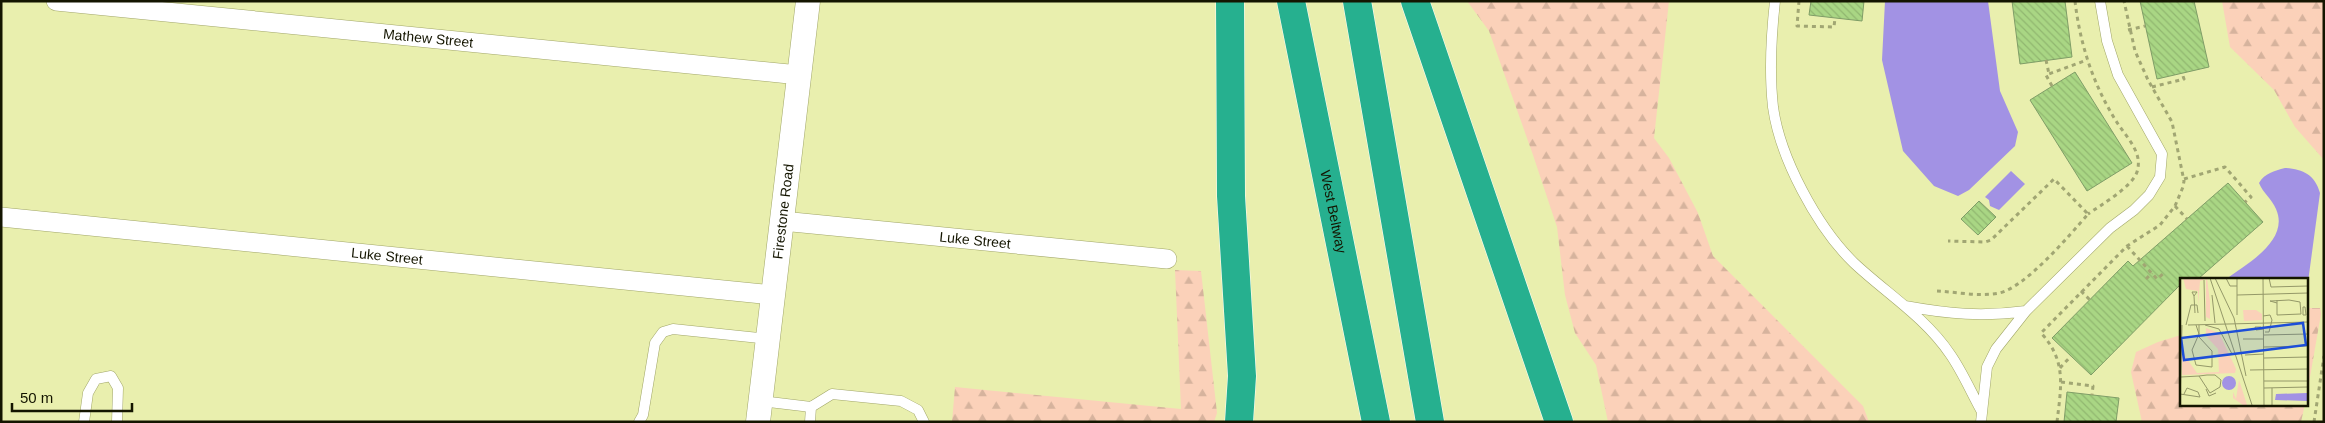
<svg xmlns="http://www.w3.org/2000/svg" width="2325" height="423" font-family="Arial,sans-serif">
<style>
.forest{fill:url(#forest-firs)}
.water{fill:#a292e4}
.building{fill:url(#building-back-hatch);stroke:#7f9d67}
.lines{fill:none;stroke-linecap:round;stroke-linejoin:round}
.service-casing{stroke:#a1a668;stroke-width:11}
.minor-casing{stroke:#a1a668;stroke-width:20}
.tertiary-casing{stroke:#a1a668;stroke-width:25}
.motorway-casing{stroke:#fff;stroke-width:29}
.path{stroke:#a1a673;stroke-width:3;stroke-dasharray:4 4;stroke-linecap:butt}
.service{stroke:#fff;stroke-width:10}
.minor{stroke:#fff;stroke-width:19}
.tertiary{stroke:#fff;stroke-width:24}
.motorway{stroke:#26b08f;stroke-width:28}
.labels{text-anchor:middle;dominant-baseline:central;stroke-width:4;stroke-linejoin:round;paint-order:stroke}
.street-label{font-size:14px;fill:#141500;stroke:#e9efae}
.inset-road{fill:none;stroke:#949868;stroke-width:1}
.view{fill:#1d4ed8;fill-opacity:0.15;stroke:#1d4ed8;stroke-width:2.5}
.inset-edge{fill:none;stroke:#141500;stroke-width:2.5}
</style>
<defs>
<pattern id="forest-firs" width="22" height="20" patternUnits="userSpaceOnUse" patternTransform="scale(1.25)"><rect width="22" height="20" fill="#fbd1b9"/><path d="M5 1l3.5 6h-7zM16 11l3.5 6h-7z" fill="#d6b39d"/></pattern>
<pattern id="building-back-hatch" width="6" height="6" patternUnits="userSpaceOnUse" patternTransform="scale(1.25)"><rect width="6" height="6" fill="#a9d684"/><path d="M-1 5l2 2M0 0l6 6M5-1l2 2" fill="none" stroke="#91b770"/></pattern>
</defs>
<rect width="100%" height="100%" fill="#e9efae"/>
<path class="forest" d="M1467 1H1669L1654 138 1669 158 1698 213 1713 256 1863 406 1869 422H1608L1596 365 1575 333 1565 295 1557 227 1533 155 1489 31Z
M2222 1H2324V160L2295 127 2274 90 2230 47Z
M1175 270 1201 271 1217 413 1214 422H952L955 387 1181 409Z
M2306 308H2320L2321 314 2306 400Z
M2181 335V404H2305L2301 422H2142L2131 372 2136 352 2158 342Z"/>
<path class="water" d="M1885 1H1988L2000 91 2018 132 2015 146 1969 190 1958 196 1934 186 1903 151 1882 60Z
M2285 168C2303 169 2315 175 2320 193L2308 282 2306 284V279H2226C2247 264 2290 240 2276 209 2272 199 2263 193 2259 183 2265 173 2274 171 2285 168Z
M2011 171 2025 184 1999 210 1990 206 1989 200 1985 197Z"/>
<path class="building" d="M1811 1H1864L1862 21 1809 15Z
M2012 1H2065L2072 57 2020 64Z
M2140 1H2194L2209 67 2157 79Z
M2075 72 2132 163 2087 191 2030 100Z
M2228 183 2263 222 2198 279H2181V284L2091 375 2052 338 2128 261 2133 266Z
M1979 201 1996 217 1978 235 1961 219Z
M2067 392 2119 398 2116 422H2064Z"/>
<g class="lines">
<g class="service-casing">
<path id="service" d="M1775 1C1771 37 1769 71 1773 107 1780 158 1817 227 1854 263 1886 293 1925 317 1950 354 1962 371 1971 392 1981 410
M1905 306C1949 314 1982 317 2026 311
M761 401 811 407 832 394 901 401 918 410 924 422
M84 422 88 393 96 379 111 376 118 388 117 422
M639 422 643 415 655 343 663 332 673 329 768 339
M810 422 811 407
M1981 422 1987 367 1996 349 2026 311 2110 228 2134 210 2149 195 2160 177 2162 154 2118 75 2107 41 2100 1"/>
</g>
<g class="minor-casing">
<g id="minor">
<path id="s1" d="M56 1 799 75"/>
<path id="s2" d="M1 217 773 295"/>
<path id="s3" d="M782 221 1167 259"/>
</g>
</g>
<g class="tertiary-casing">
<g id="tertiary">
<path id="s4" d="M758 422 808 1"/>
</g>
</g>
<g class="motorway-casing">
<g id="motorway">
<path d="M1230 1 1231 196 1242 376 1239 422"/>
<path id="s5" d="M1291 1 1376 422"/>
<path d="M1357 1 1430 422"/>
<path d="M1415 1 1559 422"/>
</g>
</g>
<path class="path" d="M1799 1 1797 26 1834 27 1835 18
M2075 1C2080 45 2094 87 2118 124 2128 139 2143 153 2137 172 2132 187 2101 205 2088 214
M2128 30 2145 26
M2046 60 2049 74
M2052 86 2046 75 2087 60
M2152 87 2184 79 2182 73
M2184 179 2225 167 2251 197 2245 202
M2175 206 2187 219
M2127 246 2157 279 2164 273
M2146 279 2152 273
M1937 291C1957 292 1979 297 1999 293 2025 288 2070 235 2088 214L2054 179 1991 240 1985 242 1948 241
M2081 291 2090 300
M2060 368 2071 356
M2061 382 2093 386 2092 395
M2057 422C2061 387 2067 361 2041 333L2127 246 2160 225 2175 206 2183 187 2184 181 2172 122 2148 80 2135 51 2124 1
M2314 422 2324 356"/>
<use href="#service" class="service"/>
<use href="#minor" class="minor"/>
<use href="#tertiary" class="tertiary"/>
<use href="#motorway" class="motorway"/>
</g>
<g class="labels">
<g class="street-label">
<text stroke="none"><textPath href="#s1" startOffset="374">Mathew Street</textPath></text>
<text stroke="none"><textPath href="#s4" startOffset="212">Firestone Road</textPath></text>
<text stroke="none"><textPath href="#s5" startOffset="215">West Beltway</textPath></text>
<text stroke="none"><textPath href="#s3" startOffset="194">Luke Street</textPath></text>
<text stroke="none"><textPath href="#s2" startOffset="388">Luke Street</textPath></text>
</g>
</g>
<g transform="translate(2180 278)">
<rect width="128" height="128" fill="#e9efae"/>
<path d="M3 0H27L30 24V41L26 39V1L20 3 18 27V13L6 11ZM63 32H76L82 36V42L64 43ZM26 50 39 55 56 91 55 95 2 97V74L17 95 39 94 38 71 26 58ZM59 102 61 108 67 127H63L53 120V114L56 121Z" fill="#fbd1b9"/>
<path d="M42 105a7 7 0 1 1 14 0a7 7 0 1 1-14 0ZM127 115V123L95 122 96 116Z" fill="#a292e4"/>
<path class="inset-road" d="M30 0 72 127M35 0 54 40 66 98M46 0 50 8H57M57 0V37M83 0 84 127M89 0 91 9 128 8M24 2 25 43M32 17 35 45M57 17 128 15M14 18 12 14H17L14 18 15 35M97 25 90 23H91L109 22 120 24 121 36 97 37V22M123 29H125L126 37H123ZM83 38 90 37 92 42 89 54H85M6 47 11 27H17L18 35M8 47 128 44M16 47 19 56V47M25 47 39 51 52 76M81 51V49H75L76 52 84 51M19 56 12 72 16 87 32 89V73L19 59M84 57 128 56M63 61H84M84 69 128 68M65 77 84 76M84 80 128 79M70 92 128 91M1 99 19 98 27 97H35L41 102 40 109 30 115 19 98M84 103H128M84 110 128 109M92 110V127M26 111 29 118 36 115M0 116 20 119 18 114 7 110 4 116M0 127 2 47"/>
<path class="view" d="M123 45 126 67 4 82 1 60Z"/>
<rect width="128" height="128" class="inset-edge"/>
</g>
<rect width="2325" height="423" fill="none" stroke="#141500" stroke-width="5"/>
<path d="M12 403v8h120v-8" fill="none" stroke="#141500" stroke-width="2.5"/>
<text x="20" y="403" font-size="15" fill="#141500" stroke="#e9efae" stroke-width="4" paint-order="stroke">50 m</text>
</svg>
